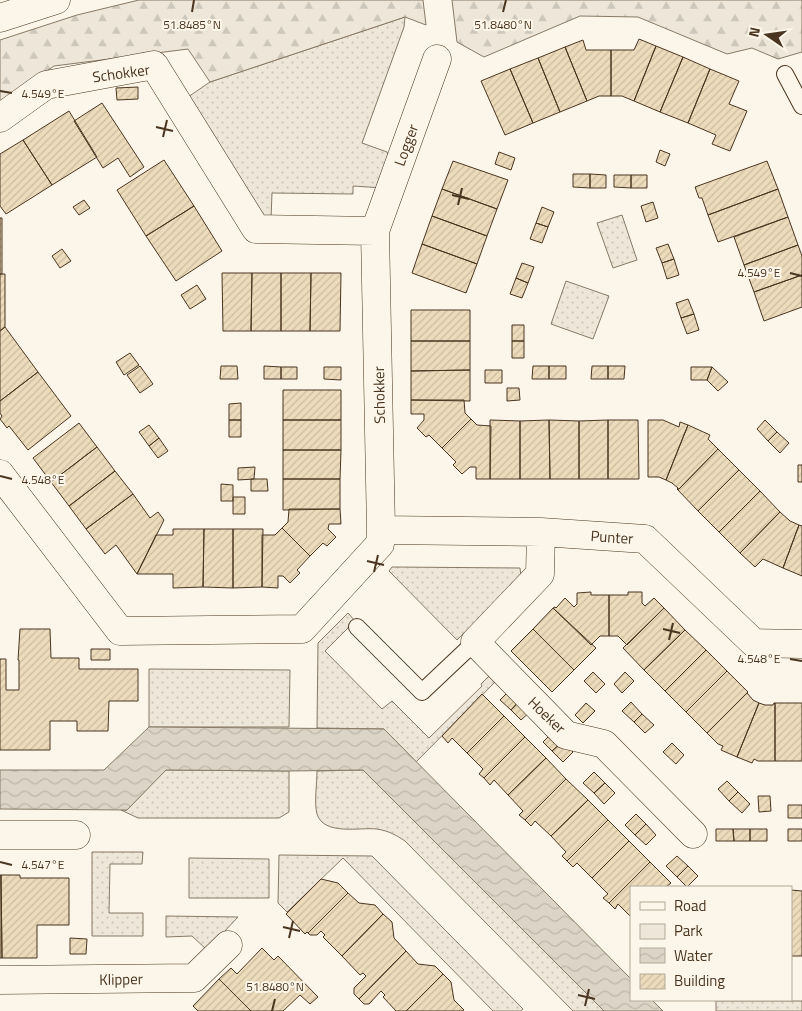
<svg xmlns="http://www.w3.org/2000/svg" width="802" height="1011" font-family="'Titillium Web',sans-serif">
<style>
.green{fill:url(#green-dots);stroke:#887966}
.forest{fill:url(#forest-firs);stroke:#887966}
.water{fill:url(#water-waves);stroke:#887966}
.building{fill:url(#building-hatch);stroke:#4a3520}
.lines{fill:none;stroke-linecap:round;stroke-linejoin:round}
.lane-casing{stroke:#4a3520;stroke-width:18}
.street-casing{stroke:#4a3520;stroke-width:29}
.secondary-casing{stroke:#4a3520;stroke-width:29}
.lane{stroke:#fbf6e9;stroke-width:16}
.street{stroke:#fbf6e9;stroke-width:28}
.secondary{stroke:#fbf6e9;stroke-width:28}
.ticks{fill:none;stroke:#4a3520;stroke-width:2}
.labels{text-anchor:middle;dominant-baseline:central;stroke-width:4;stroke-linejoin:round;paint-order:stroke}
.street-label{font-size:15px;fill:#4a3520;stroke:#fbf6e9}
.ticks-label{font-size:12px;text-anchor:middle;fill:#4a3520;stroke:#fbf6e9;stroke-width:4;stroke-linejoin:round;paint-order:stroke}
</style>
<defs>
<pattern id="green-dots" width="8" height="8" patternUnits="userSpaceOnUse" patternTransform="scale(1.25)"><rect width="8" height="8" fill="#ede6d9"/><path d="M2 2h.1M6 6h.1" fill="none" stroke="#cdc6ba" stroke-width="1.8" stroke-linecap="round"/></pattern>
<pattern id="forest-firs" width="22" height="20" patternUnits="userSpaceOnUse" patternTransform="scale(1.25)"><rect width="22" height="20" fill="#ede6d9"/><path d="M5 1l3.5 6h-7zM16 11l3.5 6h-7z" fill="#cdc6ba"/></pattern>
<pattern id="water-waves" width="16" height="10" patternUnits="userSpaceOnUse" patternTransform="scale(1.25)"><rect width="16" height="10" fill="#dcd4c6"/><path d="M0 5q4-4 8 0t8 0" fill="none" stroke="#beb7aa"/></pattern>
<pattern id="building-hatch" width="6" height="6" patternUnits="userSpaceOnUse" patternTransform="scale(1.25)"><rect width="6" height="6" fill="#ecdcbc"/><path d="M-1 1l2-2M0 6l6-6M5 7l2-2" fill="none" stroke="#ccbda1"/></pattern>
</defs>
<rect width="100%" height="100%" fill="#fbf6e9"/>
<path class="green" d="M405 17 404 27 362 143 387 152 391 164 383 188 353 186V194L272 193 271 219 266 220 188 97 210 82Z
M622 215 637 260 613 268 597 223Z
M566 281 609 296 593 339 551 324Z
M392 567 520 568 521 577 457 640 389 571Z
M348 613 355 621 325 651 382 709 392 701 429 738 482 686 481 684 493 672 499 678 416 762 384 729 317 728 318 643Z
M149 669 290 670 289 727H149Z
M165 770 289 771V812L279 818H138L121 810H127Z
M363 770 389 795 604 1011H573L405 841C396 835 389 831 377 829 360 827 324 836 317 814 314 803 317 783 317 771Z
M92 852H143L142 864H110L109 913H143V936H92Z
M279 855 372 856 523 1009 521 1011H493L343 858 287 912 278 903Z
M189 858 269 859V898H189Z
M166 916 238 917 207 950 192 936 166 937Z
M716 1001H802V1011H716Z"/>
<path class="forest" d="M139 0H423L426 25 405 17 210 82 188 49 54 66 0 103V40L77 15Z
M452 0H802V52L778 59 752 48 727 54 638 17 580 16 484 57 457 42Z"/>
<path class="water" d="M149 727 384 729 631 979V1000H652L663 1011H604L363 770 289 771 166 770 127 810 0 809V770H104Z"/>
<path class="building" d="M639 39 656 46 634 101 622 96H611V50H634Z
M583 40 586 50H611V96H599L587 101 565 47Z
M656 46 683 57 660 112 634 101Z
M565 47 587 101 560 112 538 58Z
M683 57 710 69 688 123 660 112Z
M538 58 560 112 533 123 510 69Z
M510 69 533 123 505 135 481 81Z
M710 69 739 81 729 104 747 111 730 151 712 144 716 135 688 123Z
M138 87V99L117 100 116 88Z
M102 103 144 167 130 177 118 158 103 168 74 121Z
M69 111 97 157 52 185 23 140Z
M23 140 52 185 6 214 0 206V154Z
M660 150 670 154 665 166 656 162Z
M499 152 515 158 511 170 495 164Z
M164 160 194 206 146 236 117 190Z
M453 161 508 180 497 209 442 189Z
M767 161 778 189 708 215 702 198H699L695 187Z
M573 174H590V188L573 187Z
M590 174 606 175V188H590Z
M614 175H631V188L614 187Z
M631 175H647V188H631Z
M442 189 497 209 487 236 432 216Z
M778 189 788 217 718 242 708 215Z
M84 200 90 208 79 215 73 207Z
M653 202 658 218 646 222 641 206Z
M194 206 222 251 176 281 146 236Z
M542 207 554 212 548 227 536 223Z
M432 216 487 236 477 264 422 244Z
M788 217 798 245 744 265 734 237Z
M0 218H2V274H0Z
M536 223 548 227 542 243 530 239Z
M422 244 477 264 466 293 412 273Z
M668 244 674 259 662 263 656 248Z
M798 245 802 256V275L754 292 744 265Z
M62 249 71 261 60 268 52 256Z
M674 259 679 275 667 279 662 263Z
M522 263 534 267 528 283 516 278Z
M222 273H252L251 331H223Z
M252 273H281V331H251Z
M281 273H311L310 331H281Z
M311 273H341L340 331H310Z
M0 274H5V327L0 331Z
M802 275V307L764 321 754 292Z
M516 278 528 283 522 298 510 294Z
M197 285 206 299 190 309 181 295Z
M688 299 694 314 681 318 676 303Z
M411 310H470V341H411Z
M694 314 699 330 687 334 681 318Z
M512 325H524V341H512Z
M5 327 38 372 0 401V331Z
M411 341H470V370L411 371Z
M512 341H524V358H512Z
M130 353 139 365 124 375 116 362Z
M140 366 153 384 140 393 127 375Z
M221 366H237L238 379H220Z
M264 366 281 367V379H264Z
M533 366H549V379H532Z
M549 366H566V379H549Z
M592 366H608V379H591Z
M608 366H625L624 379H608Z
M281 367H297V379H281Z
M324 367H341V380L324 379Z
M691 367H712L707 380H691Z
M712 367 728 382 718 391 707 380Z
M470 370V401L411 400V371Z
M485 370H502V383H485Z
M38 372 71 416 28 450 9 426 7 428 0 419 2 416 0 413V401Z
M507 388H519L520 400 507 401Z
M283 390H341V420H283Z
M411 400H464L465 413 471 419 442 448 429 435 426 437 417 428 424 420V414H411Z
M241 403V420H229V404Z
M471 419 477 425 491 426 490 479H476V467H470L462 474 453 465 456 462 442 448Z
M229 420H241V437H229Z
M283 420H341V450H283Z
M490 420 520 421V479H490Z
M549 420 579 421V479H550Z
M549 420 550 479H520V421Z
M608 420H638L639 479H608Z
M608 420V479H579V421Z
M648 420H663L679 427 680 422 688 425 666 480 659 477H648Z
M765 420 777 432 768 441 757 429Z
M79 423 97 447 51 482 33 458Z
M149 425 159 438 149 446 139 432Z
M688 425 710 435 708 439 718 449 679 489H677L678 488 672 483 666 480Z
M777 432 789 443 780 453 768 441Z
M159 438 168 451 158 458 149 446Z
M97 447 115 471 69 506 51 482Z
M718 449 739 470 698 511 677 489H679Z
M283 450H341L340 479H283Z
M798 465H802V482H798Z
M255 467 254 479 238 480V468Z
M739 470 760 491 719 532 698 511Z
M115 471 133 494 86 529 69 506Z
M251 479H267L268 491H251Z
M283 479H340V509L283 510Z
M221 484 233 485V501H221Z
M760 491 780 512 740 553 719 532Z
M133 494 150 518 158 512 164 520 137 574 116 545 105 554 86 529Z
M233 497H245V514H233Z
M289 509H340L341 524H329L328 529 336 537 327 546 323 543 310 556 282 528 288 522Z
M780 512 790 521 799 525 783 568 763 559 755 567 740 553Z
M799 525 802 526V576L783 568Z
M282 528 310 556 297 570 300 573 290 583 283 576H278V588L262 587V535H275Z
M173 529H204L203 587 173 588V574H137L156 535H173Z
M204 529H233V588L203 587Z
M233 529H263L262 587 233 588Z
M591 592V595H609V636H600L591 645 553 608 555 607 556 608 565 598 574 607 577 604V593Z
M628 592H642V603L645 606 654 598 664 608 627 645 618 636H609V595H628Z
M553 608 596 648 574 670 533 629Z
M664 608 685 630 644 670 623 648Z
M20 629H50L51 658H79V669H138V701H109L108 731H77V721H50V750H0V659H6V690H19V660H18Z
M533 629 574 670 552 692 511 651Z
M685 630 706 650 665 691 644 670Z
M91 649H110V660H91Z
M706 650 727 671 686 712 665 691Z
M727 671 748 692 707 733 686 712Z
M593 672 605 684 596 693 584 681Z
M625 672 634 681 622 693 614 684Z
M511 689 521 699 511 710 500 700Z
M747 693 753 700 759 703 737 757 721 750 723 746 718 744 707 733Z
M482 694 504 716 467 753 452 738 448 743 442 736Z
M521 699 532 710 521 720 511 710Z
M631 702 642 714 634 722 622 711Z
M586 703 595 711 583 723 575 715Z
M759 703 765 705H773L774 703H775V761H758L754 759 752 763 737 757Z
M775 703H802V761H775Z
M642 714 654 725 645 733 634 722Z
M504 716 525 737 484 778 479 774 483 769 467 753Z
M553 732 562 742 552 751 543 742Z
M525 737 546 758 508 795 494 780 490 785 484 778Z
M562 742 573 752 563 762 552 751Z
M672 743 684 755 676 764 663 752Z
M546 758 566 779 525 820 519 815 523 811 508 795Z
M594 772 605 783 594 793 583 783Z
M566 779 588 800 551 836 535 821 531 826 525 820Z
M727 781 738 792 729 801 718 789Z
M605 783 615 793 604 804 594 793Z
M738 792 750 804 742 813 729 801Z
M758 796H770L771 811 759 812Z
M588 800 608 820 567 861 562 856 566 852 551 836Z
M788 805H802V818H788Z
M636 814 646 824 635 835 625 825Z
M608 820 629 841 592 878 577 863 573 867 567 861Z
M646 824 656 835 646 845 635 835Z
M716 829H733L734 841H716Z
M733 829H750V841H734Z
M750 829H767V841H750Z
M788 829H802V841H788Z
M629 841 650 862 609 903 603 898 608 894 592 878Z
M677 856 688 866 677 877 666 866Z
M650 862 671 883 666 887H631V917L618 904 615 909 609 903Z
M688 866 698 876 687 887 677 877Z
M0 875H1L2 958H0Z
M1 875H20V878H69V925H37V958H2Z
M321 879 338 883 348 893 308 933 307 932 305 934 286 914Z
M791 890 802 891V956H791Z
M348 893 359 903 375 905 383 914 342 956 323 937 325 935 321 931 317 935H310L308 933Z
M383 914 392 922 394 938 406 951 359 999 354 994V988L366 976 363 973 360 975 342 956Z
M70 938 87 939 86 954H70Z
M262 948 274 960 278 956 318 997 310 1004 300 995 283 1011H251L219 979 231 968 237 974Z
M406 951 418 964 435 966 443 974 406 1011H396L383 997 385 995 381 991 369 1004H364L359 999Z
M443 974 451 982 454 1000 464 1010 462 1011H406Z
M219 979 251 1011H198L193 1006Z"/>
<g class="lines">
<g class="lane-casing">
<path id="lane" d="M785 74 802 106
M357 627 422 692 475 642"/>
</g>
<g class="street-casing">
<path id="street" d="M0 118 46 85 154 65 256 229 375 231 381 530 380 544 302 629 120 631 0 474
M375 231 437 59
M381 530 541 532 645 539 754 643 802 644
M541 532 540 574 475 642 566 735 604 744 693 834
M0 835H76
M0 980 194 978 228 945"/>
</g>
<g class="secondary-casing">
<path id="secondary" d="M0 18 56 0"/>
</g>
<use href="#lane" class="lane"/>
<use href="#street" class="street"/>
<use href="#secondary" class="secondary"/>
</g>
<path class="ticks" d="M192 12 194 0M503 12 506 0M0 91 12 93M156 127 173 131M163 137 167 120M452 195 469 199M458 205 462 188M790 273 802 276M0 476 12 479M367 561 384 565M374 572 378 555M663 629 680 633M669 640 673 623M790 659 802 661M0 862 12 865M283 927 300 931M289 938 293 921M578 995 595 999M585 1006 589 989M272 1011 275 999"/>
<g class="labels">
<g class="street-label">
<text transform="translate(121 73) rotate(-8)">Schokker</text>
<text transform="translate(406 145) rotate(-70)">Logger</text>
<text transform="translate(379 395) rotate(-91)">Schokker</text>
<text transform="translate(612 537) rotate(4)">Punter</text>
<text transform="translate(547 715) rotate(44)">Hoeker</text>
<text transform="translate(121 979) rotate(-1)">Klipper</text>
</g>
</g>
<g class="ticks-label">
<text x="503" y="29">51.8480°N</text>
<text x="192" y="29">51.8485°N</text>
<text x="43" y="98">4.549°E</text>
<text x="759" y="277">4.549°E</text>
<text x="43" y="484">4.548°E</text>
<text x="759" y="663">4.548°E</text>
<text x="43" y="869">4.547°E</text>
<text x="275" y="991">51.8480°N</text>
</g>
<rect x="630" y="886" width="162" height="115" fill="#fbf6e9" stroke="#b4a999"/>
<rect x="640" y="902" width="25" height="8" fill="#fbf6e9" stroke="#b4a999"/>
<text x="674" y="911" font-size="15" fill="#4a3520">Road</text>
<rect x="640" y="924" width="25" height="15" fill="#ede6d9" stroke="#b4a999"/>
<text x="674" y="936" font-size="15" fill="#4a3520">Park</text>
<rect x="640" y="948" width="25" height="15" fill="url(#water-waves)" stroke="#b4a999"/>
<text x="674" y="961" font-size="15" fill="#4a3520">Water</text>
<rect x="640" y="974" width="25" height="15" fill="url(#building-hatch)" stroke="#b4a999"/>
<text x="674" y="986" font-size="15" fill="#4a3520">Building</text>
<g transform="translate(767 35) rotate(283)" stroke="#fbf6e9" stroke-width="4" paint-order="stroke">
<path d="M0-4L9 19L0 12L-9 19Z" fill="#4a3520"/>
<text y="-8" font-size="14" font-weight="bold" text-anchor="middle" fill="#4a3520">N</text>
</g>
</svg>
